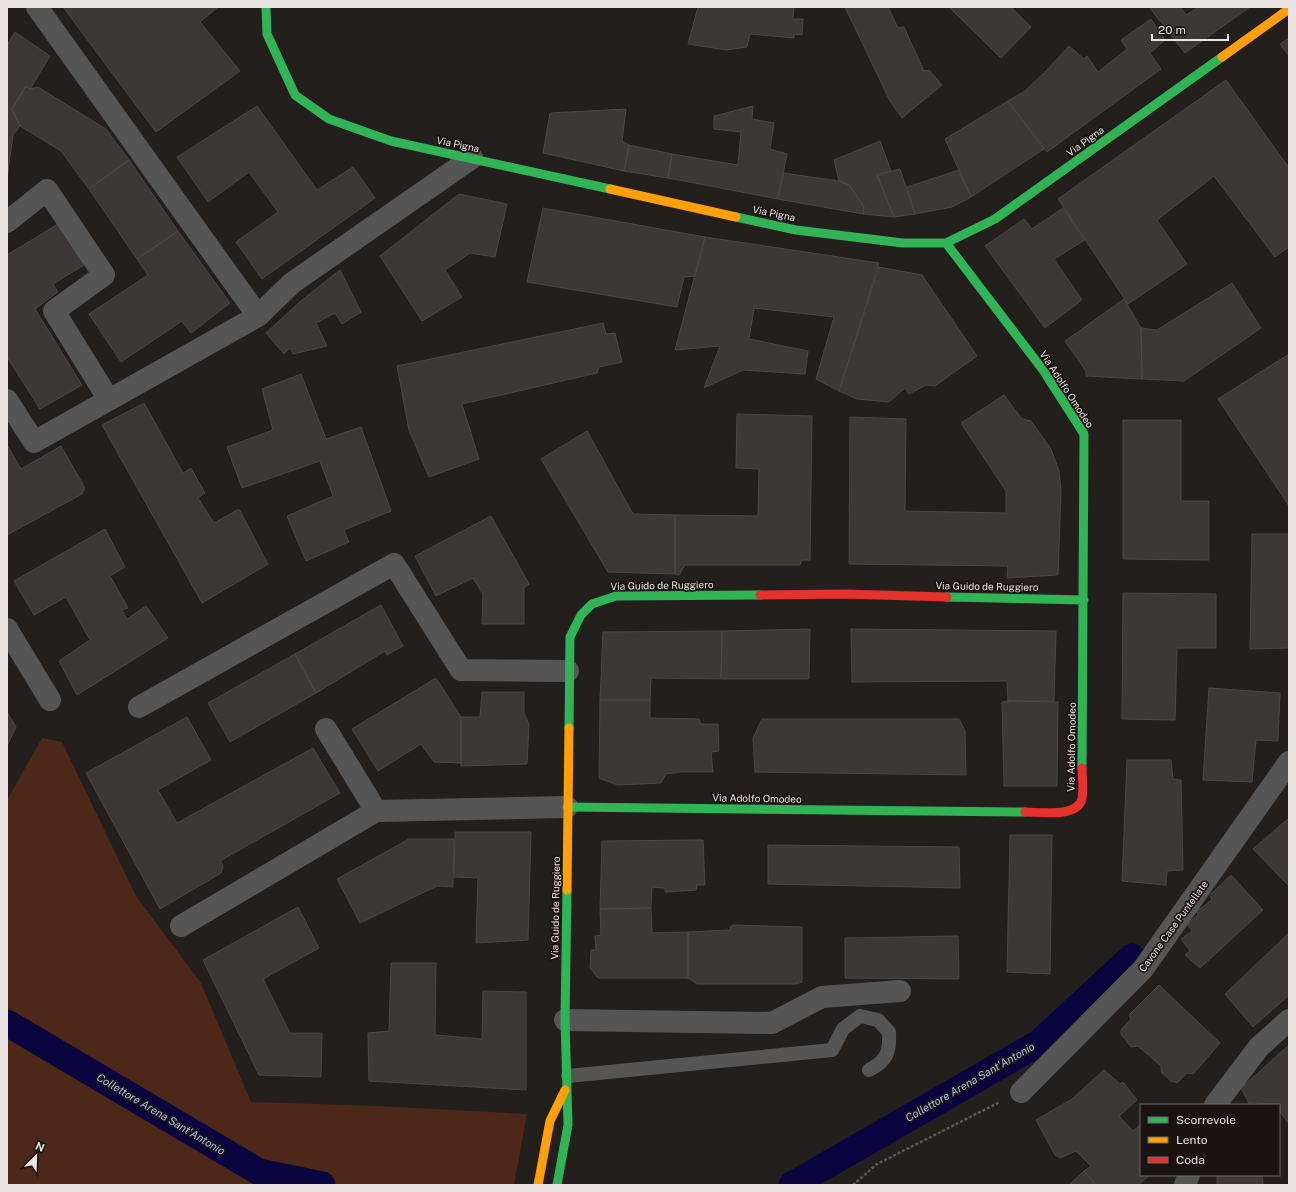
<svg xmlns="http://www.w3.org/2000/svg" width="1296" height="1192" font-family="'Public Sans',sans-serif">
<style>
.green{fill:#4d2718}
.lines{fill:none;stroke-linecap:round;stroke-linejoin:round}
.canal{stroke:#0a043f;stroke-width:27}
.building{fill:#3b3837;stroke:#4b4746}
.path{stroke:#5a5958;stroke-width:2.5;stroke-dasharray:3 2;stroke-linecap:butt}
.lane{stroke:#565556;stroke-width:14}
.street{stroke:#565556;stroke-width:22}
.fast{stroke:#30b455;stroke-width:9}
.slow{stroke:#ff9f0a;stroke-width:9}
.jam{stroke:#e5322d;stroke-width:9}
.labels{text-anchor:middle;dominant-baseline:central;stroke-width:3.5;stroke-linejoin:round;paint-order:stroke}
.street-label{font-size:10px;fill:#eae5e3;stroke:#1c1412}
.water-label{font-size:11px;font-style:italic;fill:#adbdf8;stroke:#1c1412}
</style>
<rect width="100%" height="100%" fill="#231f1d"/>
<path class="green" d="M42 738 62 742 136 896 201 983 251 1102 377 1106 527 1114 514 1185H7V800Z"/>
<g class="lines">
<path class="canal" d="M7 1023 259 1172 322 1185
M792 1185 1039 1043 1132 957"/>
</g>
<path class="building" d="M63 7H218L200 22 240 71 156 132Z
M698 7H794L793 19H803L802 35 794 34V38L750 34 747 47 726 50 688 44Z
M845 7H888L898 28 904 27 924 71 929 70 942 85 902 118 890 101Z
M949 7H1011L1031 27 1001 58Z
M1149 7H1180L1186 15 1199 7H1250L1185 53Z
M1151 19 1165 40 1150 53 1161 69 1047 152 1008 101 1025 91 1047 70 1069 46 1084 59 1087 56 1098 72 1127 49 1121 40Z
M15 32 50 56 30 89 26 86 12 109 20 126 13 135 7 179V45Z
M1289 38V56L1280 44Z
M1226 80 1289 168V247L1275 257 1214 176 1157 220 1187 264 1128 304 1058 199Z
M26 86 30 89 38 87 106 129 129 160 89 189 61 151 20 126 12 109Z
M1008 101 1044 149 971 197 945 139Z
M257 106 317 190 353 167 375 198 262 279 236 242 278 212 249 172 208 202 177 157Z
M753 106 752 119 774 123 770 149 787 154 778 199 668 178 672 154 738 165 741 132 714 129V116Z
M626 109 622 141 629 145 624 171 543 153 550 113Z
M880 141 891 171 877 175 894 217 863 214 864 207 849 185 839 181 834 160Z
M629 145 672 154 668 178 624 171Z
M129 160 178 231 137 259 89 189Z
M900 169 915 214 894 217 877 175Z
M959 170 971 197 952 207 915 214 907 187Z
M783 173 839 181 849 185 864 207 863 214 778 199Z
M459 194 507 204 495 257 470 253 445 270 462 297 422 321 380 256Z
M543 208 705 237 695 276 684 277 677 307 527 282Z
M1063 208 1085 240 1054 259 1082 300 1045 328 985 246 1024 219 1032 229Z
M58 224 84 265 53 284 58 292 35 309 82 385 40 409 7 357V255Z
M178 231 230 303 191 333 182 321 121 362 89 314 148 275 137 259Z
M705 237 879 263 839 391 816 379 834 317 754 308 749 339 808 351 805 374 743 370 704 388 720 346 675 350Z
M879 267 922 275 977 356 935 386 926 385 909 394 905 388 889 402 857 399 839 391Z
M340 270 361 312 342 324 335 313 316 323 327 346 293 354 290 348 284 354 266 333 302 300Z
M1232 283 1261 328 1184 381 1142 379 1141 328 1157 330Z
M1124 299 1141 328 1142 379 1086 376V371L1065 341Z
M603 323 606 334 615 333 622 362 599 367 597 373 462 404 479 459 429 477 409 430 397 366Z
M1289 354V506L1218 399Z
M301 374 326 439 361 427 391 511 344 530 349 542 306 561 287 516 333 496 320 461 242 488 227 447 273 430 262 389Z
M1004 395 1022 419 1031 421 1051 449 1059 471 1061 491 1058 575 1007 578 1008 566 849 564 850 417 906 419 905 511 1006 513V491L961 423Z
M144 403 183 473 191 468 205 493 198 498 214 523 239 509 268 564 202 603 102 425Z
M737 414 812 416 810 560H802L800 565H685L679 575 675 574V515L758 516 759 469 736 468Z
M1123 420H1181V501H1209V560L1123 559Z
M587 431 633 514 675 515V574L608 572 541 459Z
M7 445 21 469 61 446 85 488 82 494 7 535Z
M491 516 529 584 524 588V624H482L483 594 473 578 436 596 415 556Z
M105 529 125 567 110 576 128 608 122 610 127 619 146 606 168 638 77 695 59 661 90 640 66 597 34 615 14 581Z
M1252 534H1289V648L1250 649Z
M1123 593 1216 594V648H1177L1175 720 1122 719Z
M381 605 403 646 387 655 385 651 316 693 295 654Z
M810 629 809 679H721L722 631Z
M851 629 1056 631 1054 701H1008L1007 681 852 682Z
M722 631 721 679 651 678 650 700H600L603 632Z
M295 654 316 693 230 742 208 703Z
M436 678 461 717V763L434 762 421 744 378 771 352 729Z
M1209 688 1280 693 1278 741 1256 740 1252 782 1203 780Z
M482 692H524V713L529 724 527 764 461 766V717H480Z
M600 700H650V718L699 719 701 724H718L719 751 711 752 713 772H680L666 774 661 783 618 785 599 778Z
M1008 701 1058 702 1057 786H1004L1002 702Z
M7 712 16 727 7 746Z
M187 717 211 760 158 790 177 823 313 748 340 793 220 861 223 866 221 873 160 909 86 773Z
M762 719H959L965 731 966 775 755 772 753 738Z
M1127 760H1171L1173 779 1181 780 1183 870 1167 871 1166 885 1122 881Z
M1289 818V884L1288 885 1253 849Z
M455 832H531L528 940 476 943 478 878 454 877Z
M1010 835H1052L1050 974 1007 972Z
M409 839H454L453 887 437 886 360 923 337 879Z
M703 840 705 885H697L696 890 665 892V888L652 887 651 908 600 909 602 841Z
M768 845 959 847 960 888 768 884Z
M1231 875 1263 910 1200 968 1185 955 1190 951 1181 939 1192 931 1187 924 1198 915 1197 911 1212 900 1210 895Z
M298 907 319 948 263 979 290 1033H322L321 1077 259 1075 203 960Z
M651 908 652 933 688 932V978H598L590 968 591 950H596L595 936 601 935 600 909Z
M732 925 802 927V982L796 984H697L688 978V932L729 930Z
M1289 933V995L1253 1027 1225 994Z
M958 936 959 979 845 978V938Z
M391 963H436L435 1035 482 1039 483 991 526 992V1090L369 1081 368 1033 389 1031Z
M1159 985 1220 1043 1193 1074 1187 1073 1177 1083 1171 1081 1161 1072V1066L1138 1046 1131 1047 1121 1034V1030L1131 1019 1129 1015Z
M1289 1045V1124L1281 1113 1279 1114V1105H1259L1257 1102 1249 1103 1241 1088Z
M1104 1070 1120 1084 1123 1082 1137 1100 1119 1116 1133 1131 1141 1124V1175H1150L1138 1185H1096L1084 1171 1091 1166 1076 1151 1060 1158 1055 1155 1036 1120 1072 1099Z
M1084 1171 1096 1185H1069Z
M1217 1175H1262L1263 1185H1217Z"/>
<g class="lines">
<path class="path" d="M853 1185 877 1164 1000 1102"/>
<path class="lane" d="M568 1076 832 1050 843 1029 860 1016 878 1020 889 1032C890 1052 887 1061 869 1070"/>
<path class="street" d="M37 7 258 316
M7 222 47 190 104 275 54 311 109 400
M7 400 34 442 258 316 292 283 472 158
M7 629 50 700
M139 707 394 564 461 670 568 671
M326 729 376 811
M181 926 376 811 567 807
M565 1020 772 1023 822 997 900 991
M1021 1092 1143 969 1289 762
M1215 1105 1259 1047 1289 1020
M1185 1185 1189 1175"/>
<path class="fast" d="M266 7 267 34 295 95 329 119 391 141 610 189
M736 217 796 230 903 243H946L995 219 1222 57
M946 243 1043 370 1084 434 1082 768
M947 597 1084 600
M569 728 570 637 581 615 592 604 616 596 760 595
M567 807 1025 812
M557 1185 568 1125 565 1020 567 890"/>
<path class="slow" d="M1222 57 1289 9
M610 189 736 217
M567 890 569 728
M538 1185 550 1121 565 1090"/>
<path class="jam" d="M760 595 844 594 947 597
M1025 812C1040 812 1077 818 1082 799 1084 790 1082 778 1082 768"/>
</g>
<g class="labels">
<g class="street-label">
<text transform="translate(1085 141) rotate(-36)">Via Pigna</text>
<text transform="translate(458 144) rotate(12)">Via Pigna</text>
<text transform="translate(774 213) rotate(12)">Via Pigna</text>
<text transform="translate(1067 389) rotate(57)">Via Adolfo Omodeo</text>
<text transform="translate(662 585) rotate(-1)">Via Guido de Ruggiero</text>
<text transform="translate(987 586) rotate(1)">Via Guido de Ruggiero</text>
<text transform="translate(1071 747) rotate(-89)">Via Adolfo Omodeo</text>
<text transform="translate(757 798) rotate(1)">Via Adolfo Omodeo</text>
<text transform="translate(555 908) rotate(-89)">Via Guido de Ruggiero</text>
<text transform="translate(1173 926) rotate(-54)">Cavone Case Puntellate</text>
</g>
<g class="water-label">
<text transform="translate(970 1082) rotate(-30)">Collettore Arena Sant'Antonio</text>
<text transform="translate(161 1114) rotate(31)">Collettore Arena Sant'Antonio</text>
</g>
</g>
<rect width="1296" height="1192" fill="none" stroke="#eae5e3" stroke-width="16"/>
<rect x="1140" y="1104" width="140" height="72" fill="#1c1412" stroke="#6e6866"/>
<rect x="1148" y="1117" width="20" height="6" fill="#30b455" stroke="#6e6866"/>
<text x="1176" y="1124" font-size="12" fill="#eae5e3">Scorrevole</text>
<rect x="1148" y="1137" width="20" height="6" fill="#ff9f0a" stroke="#6e6866"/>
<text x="1176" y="1144" font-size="12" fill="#eae5e3">Lento</text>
<rect x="1148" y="1157" width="20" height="6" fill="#e5322d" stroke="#6e6866"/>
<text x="1176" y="1164" font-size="12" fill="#eae5e3">Coda</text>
<g transform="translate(36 1156) rotate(23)" stroke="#1c1412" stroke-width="3" paint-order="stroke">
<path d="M0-3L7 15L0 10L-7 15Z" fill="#eae5e3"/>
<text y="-6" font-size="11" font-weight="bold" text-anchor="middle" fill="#eae5e3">N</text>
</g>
<path d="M1152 34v6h76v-6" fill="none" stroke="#eae5e3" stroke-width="2"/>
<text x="1158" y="34" font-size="12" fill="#eae5e3" stroke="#1c1412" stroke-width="3" paint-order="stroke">20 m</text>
</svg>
